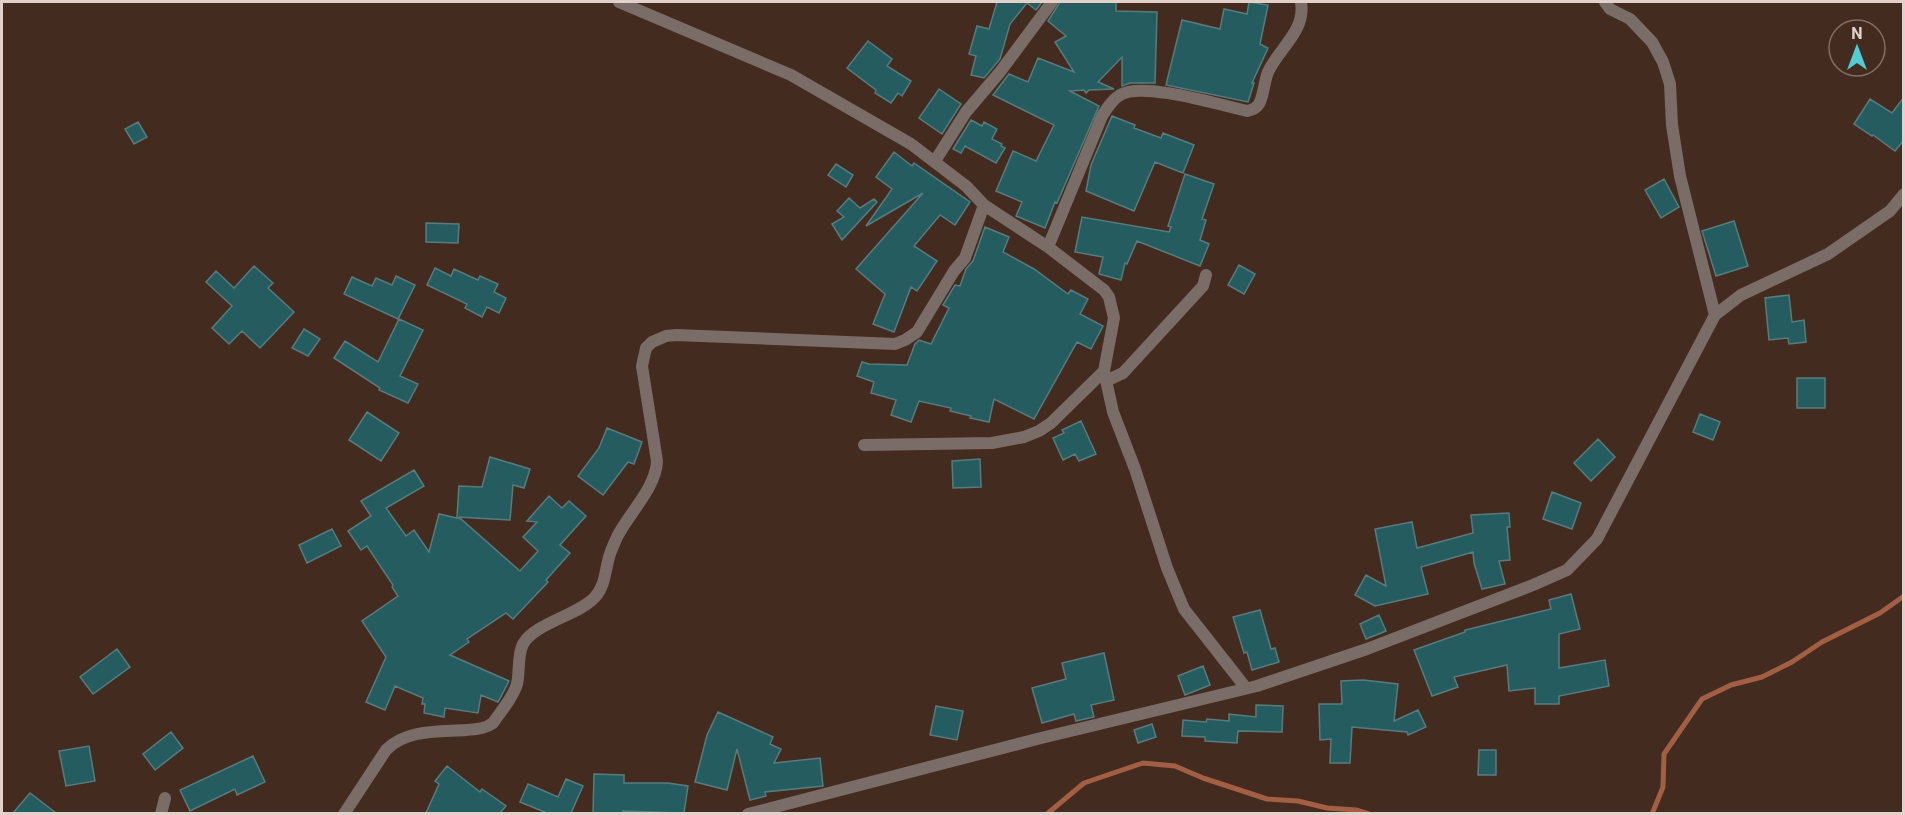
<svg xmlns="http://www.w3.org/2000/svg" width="1905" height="815" font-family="Roboto,sans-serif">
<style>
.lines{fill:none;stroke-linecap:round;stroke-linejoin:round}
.stream{stroke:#a25f43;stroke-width:5}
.building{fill:#255c5f;stroke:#577c7e;stroke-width:1.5}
.minor{stroke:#7a6c67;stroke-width:12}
.tertiary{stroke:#7a6c67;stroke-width:12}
</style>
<rect width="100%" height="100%" fill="#442b20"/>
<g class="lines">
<path class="stream" d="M1047 814 1084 783 1143 763 1175 766 1203 778 1267 799 1298 801 1327 808 1356 810 1369 814
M1652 814 1663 787 1664 754 1702 699 1731 685 1762 677 1792 662 1822 642 1880 613 1904 596"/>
</g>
<path class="building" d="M997 2H1042L1036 10 1027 3 1010 24 1000 59 984 78 971 75 976 56 969 54 977 26 989 29Z
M1060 2H1116V11L1157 12 1155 83H1130L1122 86V57L1098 82 1114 89 1089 90 1086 93 1084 90 1070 91 1099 106 1057 203 1055 202 1045 228 1016 216 1022 202 996 191 1013 151 1036 161 1054 125 993 95 1009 74 1028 82 1038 58 1074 72 1055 42 1066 36 1048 21Z
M1249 2 1268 5 1260 44 1268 48 1252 83H1254L1248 102 1166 85 1182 20 1220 29 1224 9 1247 14Z
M868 41 892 59 887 66 911 81 902 96 898 93 891 103 875 93 876 90 847 68Z
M939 89 961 104 942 134 919 118Z
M1904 97V140L1895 151 1873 135 1872 136 1854 124 1870 99 1892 113Z
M1112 116 1135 125 1134 128 1161 138 1163 133 1194 145 1183 173 1155 162 1134 211 1086 191 1091 165Z
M971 120 982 126 984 122 997 129 992 139 1002 144 1001 146 1005 148 996 163 965 146 961 153 953 149Z
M138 122 147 137 134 144 125 129Z
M894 152 912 166 914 163 970 202 955 225 940 215 914 246 937 261 917 291 911 287 894 332 873 324 885 294 856 269 923 193 866 226 892 189 876 177Z
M836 164 853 175 846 187 828 175Z
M1185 174 1214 184 1202 219 1206 220 1200 240 1209 244 1200 266 1137 241 1127 264 1125 263 1121 280 1099 274 1103 257 1075 252 1082 217 1169 232 1171 227 1168 226Z
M1664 179 1679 207 1661 218 1645 190Z
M849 198 860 208 874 199 877 202 842 240 832 224 844 217 837 211Z
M1734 221 1748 266 1716 276 1702 231Z
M426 223 459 224 458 243 426 242Z
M985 227 1009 237 1003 252 1034 269 1068 294 1071 290 1088 299 1080 314 1103 326 1091 349 1077 342 1034 419 994 399 989 422 970 418 971 416 950 411 951 408 919 401 911 422 891 415 896 400 871 393 874 382 857 376 862 362 869 364 907 365 915 344 919 340 931 344 949 308 943 305 955 285 960 286 966 269 973 261Z
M1239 265 1255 274 1244 294 1228 285Z
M254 266 273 283 268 288 294 312 260 348 242 331 229 344 212 328 232 306 206 282 216 271 234 288Z
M435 268 451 276 454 269 478 280 480 276 498 284 494 292 506 298 499 313 487 307 482 317 465 308 467 304 427 285Z
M396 276 415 285 398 319 344 294 352 277 372 286 376 278 392 285Z
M1789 295 1792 322 1804 320 1806 342 1789 344 1788 338 1769 340 1765 298Z
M399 319 423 330 400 376 418 384 408 403 379 390 380 388 334 358 345 341 378 362Z
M304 329 320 339 308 356 292 348Z
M1797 378H1825V408H1797Z
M367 412 399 433 381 461 349 440Z
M1700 414 1720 422 1713 440 1693 432Z
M1081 421 1096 454 1079 461 1075 454 1063 460 1053 438 1064 433 1062 430Z
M607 428 642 442 634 464 628 462 603 495 578 476 599 448Z
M1598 439 1615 457 1591 481 1574 463Z
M490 457 530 469 524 488 513 485 510 520 457 517 459 486 482 487Z
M980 459 981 487 953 488 952 461Z
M414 470 424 486 386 508 406 536 414 530 429 552 439 514 461 519 520 571 538 551 523 537 537 522 527 521 549 496 562 508 569 501 586 516 560 545 570 553 546 580 548 582 513 619 506 613 467 639 469 642 450 655 509 681 498 702 481 695 478 713 445 708 444 717 424 713 425 704H422L423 698 395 686 385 710 366 702 386 657 362 621 398 596 392 587 393 585 367 546 361 550 348 531 371 516 361 501Z
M1552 492 1581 503 1572 529 1543 519Z
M1509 513 1510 527H1507L1510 560 1499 561 1505 584 1482 589 1474 563 1473 552 1421 567 1428 594 1375 606 1355 595 1366 575 1386 586 1375 529 1412 522 1417 548 1473 533 1471 515Z
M332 529 341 546 307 563 299 545Z
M1571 594 1580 629 1559 634V668L1605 660 1609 686 1559 696V704H1535V688L1509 691 1507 665 1454 677 1458 687 1432 696 1414 650 1465 632V630L1551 609 1549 600Z
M1260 610 1271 649 1275 648 1279 662 1252 670 1247 652 1244 653 1233 617Z
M1379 615 1386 631 1366 639 1360 624Z
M117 649 130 667 93 694 80 677Z
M1104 653 1114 700 1091 705 1094 717 1076 721 1074 714 1042 723 1032 688 1066 679 1062 663Z
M1203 666 1210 685 1185 695 1178 676Z
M1363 680 1398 684 1394 721 1418 710 1426 727 1408 735 1407 732 1352 727 1350 763H1330L1331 739 1320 740 1319 704H1342L1341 681Z
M1256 705 1283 706 1282 732 1238 731 1237 743 1205 741V737L1182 736 1183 720 1206 722 1207 719 1229 721V714L1256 717Z
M936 706 963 711 957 740 930 735Z
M718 712 773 737 770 744 781 749 774 763 820 758 823 786 765 792 766 796 750 800 737 749 727 790 695 782 707 735Z
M1152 724 1156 737 1138 743 1134 730Z
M171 732 183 748 155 770 143 754Z
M89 746 95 781 66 786 59 751Z
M1479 750H1496V775H1478Z
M253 756 265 782 237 795 235 789 190 811 180 790Z
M447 766 480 792 482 789 506 806 500 813H426L439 784 435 781Z
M594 774 624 775V783H668L688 786 684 813 623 811V813H593Z
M566 779 583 786 571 813H547L520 802 528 784 558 797Z
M30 793 56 813H13Z"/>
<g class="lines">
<path class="minor" d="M619 2 791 75 911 144 966 186 984 205 1048 247 1104 290 1109 297 1114 318 1104 371 1113 412 1135 469 1167 568 1184 609 1246 688
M1605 2 1610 9 1630 19 1652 42 1663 62 1670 84 1672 125 1680 176 1715 315
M935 161 966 112 1000 72 1052 2
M1048 247 1102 116C1107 108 1112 100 1120 95 1142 81 1220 105 1247 111 1252 110 1256 109 1259 104 1264 95 1264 82 1268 72 1279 48 1306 31 1301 2
M1106 381 1123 373 1203 286 1206 275
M864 445 992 443 1024 437 1039 431 1051 423 1104 371
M161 814 165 798
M344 814 386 750C406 729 439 732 466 730 476 729 485 729 493 723 501 711 513 698 517 684 520 672 517 656 523 644 535 623 579 615 595 597 606 585 605 568 610 554 612 548 615 542 617 537 629 513 656 488 657 461L642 366 646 348 652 342 666 336 676 335 895 344 905 340 917 332 954 271 965 258 984 205"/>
<path class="tertiary" d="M748 814 1037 739 1257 686 1367 649 1533 585 1567 570 1597 539 1715 315 1741 295 1828 254 1890 211 1904 194"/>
</g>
<rect width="1905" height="815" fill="none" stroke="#e1d1ca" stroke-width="6"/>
<g transform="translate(1857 48)"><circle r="28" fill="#442b20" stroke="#836d64" stroke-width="1.5"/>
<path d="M0-4.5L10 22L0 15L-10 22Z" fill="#51ccd2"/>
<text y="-9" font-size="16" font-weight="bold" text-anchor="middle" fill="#e1d1ca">N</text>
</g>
</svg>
